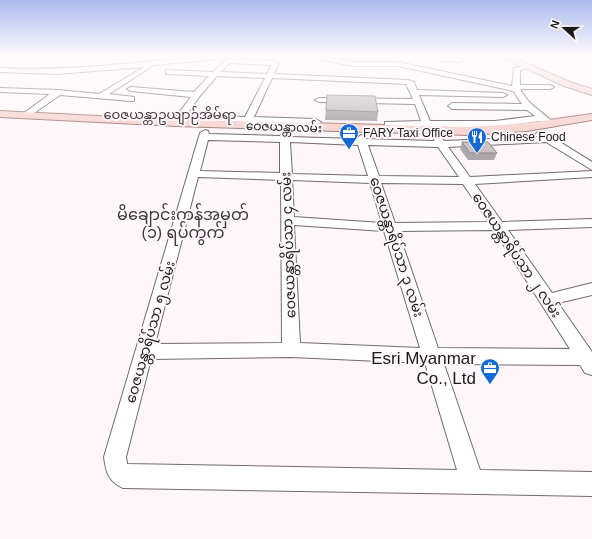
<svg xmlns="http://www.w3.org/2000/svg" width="592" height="539" font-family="Arial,'Noto Sans Myanmar',sans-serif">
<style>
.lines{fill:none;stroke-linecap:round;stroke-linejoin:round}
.minor-casing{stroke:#726a6c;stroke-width:2}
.major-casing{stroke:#a7827f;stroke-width:2}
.minor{fill:#fff;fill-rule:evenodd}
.major{fill:#f7d6d3;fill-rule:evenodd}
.wall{fill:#ada7aa}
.building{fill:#c9c2c6;stroke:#8d888b}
.labels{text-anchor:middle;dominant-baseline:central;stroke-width:4;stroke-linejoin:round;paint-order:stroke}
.far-street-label{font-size:12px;fill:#1c191a;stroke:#fef7f9}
.far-poi-label{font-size:12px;fill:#1c191a;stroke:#fef7f9;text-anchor:start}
.far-neighbourhood-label{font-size:13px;fill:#3e3739;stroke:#fef7f9}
.street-label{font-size:14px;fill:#1c191a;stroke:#fef7f9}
.quarter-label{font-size:16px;fill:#3e3739;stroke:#fef7f9}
.near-poi-label{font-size:17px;fill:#1c191a;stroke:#fef7f9;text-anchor:end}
</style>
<rect width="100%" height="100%" fill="#fef7f9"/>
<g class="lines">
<g class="minor-casing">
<path id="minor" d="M213 56H234L231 58 154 65 109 94 134 97V101H131L60 95 27 118 24 117V113L50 94 0 92V88L58 90 99 94 144 67 57 74 0 72V68C72 72 142 61 213 56Z
M317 56H323L353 62H398L512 86 514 68 534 65V67L520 70V85H550L554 87 550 89H521V91L529 102 553 122 548 125 540 121 495 127H432L434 130 429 133 426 132 423 127H388L385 126V122L421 121 415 104 319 102 315 100 319 98 413 99 406 84 272 78 254 117 316 119 321 122 319 124 183 120 179 125 176 126 171 123 191 97 131 91 127 89 131 87 194 92 209 76 169 74H166V70L213 72 227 59 276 61 279 63 274 74 408 80 414 82 417 90 503 93 507 95 503 97 419 95 430 121H495L535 116 527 110 452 109 448 106 452 103 522 104 513 91 398 66H353L318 59ZM229 63 272 65 267 74 221 72ZM217 76 265 78 245 117 186 115 199 97Z
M461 56H467L461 62 438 61 435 59 438 57 459 58Z
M205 130 208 131 209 134 280 136 282 133H288L290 137 356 139 361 135 366 139 434 141 435 137H441L444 141 537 137 535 134 540 131 552 137 592 162V170L546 142 448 147 470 177 592 171V177L475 184 502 222 592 219V227L508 230 552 293 592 283V295L558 303 592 352V375L585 373 580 365 444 364 480 470 592 472V496L123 488C108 481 106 472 104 457L200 133ZM208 140 280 142V173L200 171ZM290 142 358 145 368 176 292 174ZM368 145 438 147 459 177 379 176ZM198 177 281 180 282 343 155 344ZM292 180 370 183 382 223 294 217ZM381 183 463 184 489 222 395 223ZM294 225 384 231 420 348 300 343ZM494 230 570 349 438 348 398 231ZM291 357 425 363 457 470 127 464 126 457 151 359Z"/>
</g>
<g class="major-casing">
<path id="major" d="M499 56H509L570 82 592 89V95L564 86Z
M0 111 176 120 469 127 527 123 592 114V120L527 131 469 135 176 126 0 117Z"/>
</g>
<use href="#minor" class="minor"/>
<use href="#major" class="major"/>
</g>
<path class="wall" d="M327 95 378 112 377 121 325 120Z
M462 142 497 153 494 160H468L460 149Z"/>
<path class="building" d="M327 95 375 96 378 112 326 110Z
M462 142H488L497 153H470Z"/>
<linearGradient id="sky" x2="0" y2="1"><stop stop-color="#aabaee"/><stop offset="0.43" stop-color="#fffbfc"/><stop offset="1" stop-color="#fffbfc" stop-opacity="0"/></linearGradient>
<rect width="592" height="131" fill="url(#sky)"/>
<defs>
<g id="office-pin" transform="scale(1)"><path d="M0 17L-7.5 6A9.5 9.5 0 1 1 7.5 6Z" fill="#136ad4" stroke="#fef7f9"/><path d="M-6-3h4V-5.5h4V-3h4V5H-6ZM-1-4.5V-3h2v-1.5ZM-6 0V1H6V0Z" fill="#fff"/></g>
<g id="restaurant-pin" transform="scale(1)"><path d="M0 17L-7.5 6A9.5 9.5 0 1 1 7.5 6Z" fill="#136ad4" stroke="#fef7f9"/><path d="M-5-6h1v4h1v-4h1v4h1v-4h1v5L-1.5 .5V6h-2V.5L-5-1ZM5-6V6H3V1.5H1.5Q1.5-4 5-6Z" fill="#fff"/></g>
</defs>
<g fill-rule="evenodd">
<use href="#office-pin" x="349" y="133"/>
<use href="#restaurant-pin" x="477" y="137"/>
<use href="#office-pin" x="490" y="368"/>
</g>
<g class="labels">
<g class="far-street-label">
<text transform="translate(284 127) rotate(2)">ဝေဇယန္တာလမ်း</text>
</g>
<g class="far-poi-label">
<text x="363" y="133">FARY Taxi Office</text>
<text x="491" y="137">Chinese Food</text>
</g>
<g class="far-neighbourhood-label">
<text x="170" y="114">ဝေဇယန္တာဥယျာဉ်အိမ်ရာ</text>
</g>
<g class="street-label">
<text transform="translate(288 245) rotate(-92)">ဝေဇယန္တာရိပ်သာ ၄ လမ်း</text>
<text transform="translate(397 247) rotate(72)">ဝေဇယန္တာရိပ်သာ ၃ လမ်း</text>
<text transform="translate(517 255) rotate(56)">ဝေဇယန္တာရိပ်သာ ၂ လမ်း</text>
<text transform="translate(150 332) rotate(-74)">ဝေဇယန္တာရိပ်သာ ၅ လမ်း</text>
</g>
<g class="quarter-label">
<text x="183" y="214">မိချောင်းကန်အမှတ်<tspan x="183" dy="18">(၁) ရပ်ကွက်</tspan></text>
</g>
<g class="near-poi-label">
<text x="476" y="358">Esri Myanmar<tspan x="476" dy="20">Co., Ltd</tspan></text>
</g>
</g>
<g transform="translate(564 28) rotate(291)" stroke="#fef7f9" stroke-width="3" paint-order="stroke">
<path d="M0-3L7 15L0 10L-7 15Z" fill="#1c191a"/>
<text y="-6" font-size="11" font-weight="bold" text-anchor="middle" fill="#1c191a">N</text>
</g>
</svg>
